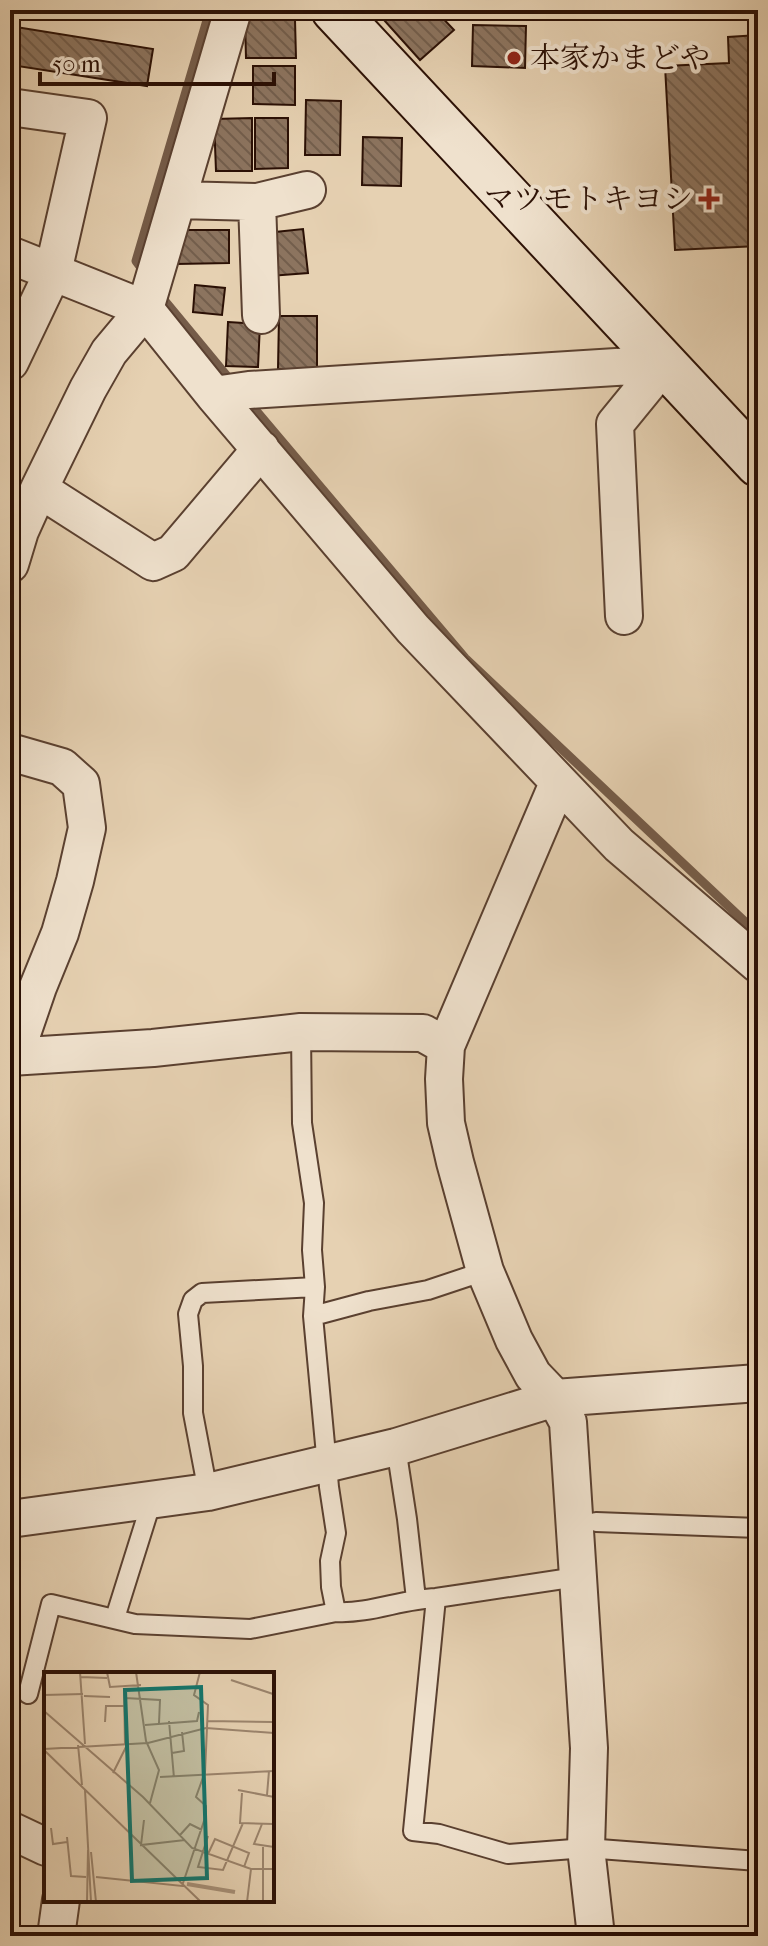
<svg xmlns="http://www.w3.org/2000/svg" width="768" height="1946" font-family="'IM FELL French Canon','Noto Serif JP',serif">
<style>
.lines{fill:none;stroke-linecap:round;stroke-linejoin:round}
.stream{stroke:#755c49;stroke-width:9}
.building{fill:url(#building-back-hatch);stroke:#2b1005;stroke-width:2}
.lane-casing{stroke:#5a4030;stroke-width:22}
.street-casing{stroke:#5a4030;stroke-width:40}
.secondary-casing{stroke:#2b1005;stroke-width:48}
.lane{stroke:#efe1cd;stroke-width:18}
.street{stroke:#efe1cd;stroke-width:36}
.secondary{stroke:#efe1cd;stroke-width:44}
.poi-dot{fill:#8f2418;stroke:#efe1cd;stroke-width:3}
.labels{text-anchor:middle;dominant-baseline:central;stroke-width:8;stroke-linejoin:round;paint-order:stroke}
.poi-label{font-size:30px;fill:#2b1005;stroke:#efe1cd;text-anchor:start}
.inset-river{fill:none;stroke:#a68f77;stroke-width:4}
.inset-road{fill:none;stroke:#9b846d;stroke-width:2}
.view{fill:#0f766e;fill-opacity:0.15;stroke:#0f766e;stroke-width:4}
.inset-edge{fill:none;stroke:#2b1005;stroke-width:4}
</style>
<defs>
<pattern id="building-back-hatch" width="6" height="6" patternUnits="userSpaceOnUse" patternTransform="scale(2)"><rect width="6" height="6" fill="#8c745f"/><path d="M-1 5l2 2M0 0l6 6M5-1l2 2" fill="none" stroke="#735e4c"/></pattern>
</defs>
<rect width="100%" height="100%" fill="#e6d1b2"/>
<filter id="stains"><feTurbulence type="fractalNoise" baseFrequency=".0025" numOctaves="4"/><feColorMatrix values="0 0 0 0 .2 0 0 0 0 .09 0 0 0 0 .02 0 0 0 .5 -.17"/></filter>
<radialGradient id="worn" r=".72"><stop offset=".6" stop-color="#630" stop-opacity="0"/><stop offset="1" stop-color="#630" stop-opacity=".3"/></radialGradient>
<g class="lines">
<path class="stream" d="M145 273 136 261 210 10
M160 295 232 382
M247 400 465 658 758 934"/>
</g>
<path class="building" d="M375 10H435L454 30 420 60Z
M245 20H295L296 58H246Z
M473 25 526 26 525 68 472 66Z
M16 27 153 49 147 86 11 65Z
M758 35V246L675 250 665 66 729 63 728 37Z
M253 66H295V105L253 104Z
M306 100 341 101 340 155H305Z
M252 118V171H216L214 119Z
M255 118H288V168L255 169Z
M363 137 402 138 401 186 362 185Z
M303 229 308 273 270 276 266 233Z
M177 230H229V263L177 264Z
M195 285 225 288 222 315 193 312Z
M279 316H317V369H278Z
M228 322 260 324 258 367 226 366Z"/>
<g class="lines">
<g class="lane-casing">
<path id="lane" d="M301 1032 302 1123 314 1203 312 1250 315 1287 313 1316 329 1487 336 1533 330 1561 331 1587 336 1612
M313 1316 369 1301 428 1290 485 1271
M396 1447 407 1519 416 1599
M208 1492 193 1413V1366L188 1314 193 1300 202 1293 315 1287
M596 1522 758 1528
M436 1598 413 1831 439 1834 508 1854 586 1848 758 1861
M115 1618 152 1500
M28 1694 51 1604 135 1624 250 1629 336 1612C370 1614 402 1599 436 1598L577 1577"/>
</g>
<g class="street-casing">
<path id="street" d="M10 107 88 118 53 272 10 362
M177 200 257 202 307 190
M257 202 261 315
M10 255 145 309 214 395 413 629 619 845 758 964
M214 395 249 390 664 364
M39 489 153 562 173 553 261 449
M10 564 20 531 39 489 88 389 109 352 145 309 233 10
M624 616 615 424 664 364
M10 752 62 767 81 784 87 828 75 881 60 933 38 987 14 1057 10 1060
M558 783 446 1046 444 1079 446 1123 455 1162 485 1271 514 1340 533 1375 555 1398 568 1422 589 1748 586 1848 596 1936
M10 1057 153 1048 301 1032 423 1033 446 1046
M10 1519 208 1492 396 1447 555 1398 758 1383
M10 1830 46 1847
M56 1936 61 1900"/>
</g>
<g class="secondary-casing">
<path id="secondary" d="M334 10 758 464"/>
</g>
<use href="#lane" class="lane"/>
<use href="#street" class="street"/>
<use href="#secondary" class="secondary"/>
</g>
<g class="poi-dot">
<circle cx="514" cy="58" r="8"/>
<path d="M705 187h8v8h8v8h-8v8h-8v-8h-8v-8h8z"/>
</g>
<g class="labels">
<g class="poi-label">
<text x="530" y="58">本家かまどや</text>
<text x="693" y="199" text-anchor="end">マツモトキヨシ</text>
</g>
</g>
<g transform="translate(44 1672)">
<rect width="230" height="230" fill="#e6d1b2"/>
<path class="inset-river" d="M143 212 191 220"/>
<path class="inset-road" d="M36 0 41 72M63 0 66 15 97 13M92 0 102 69 115 98 106 131M229 0 230 51M37 5 63 6M187 8 229 22M80 16 81 73M0 23 39 22M40 24 66 25M81 26 116 28 115 51M0 39 99 125 148 176 207 197H230M125 49 130 106M163 49 229 50M61 50 62 34H82M101 53 153 49 155 40M34 73 38 113M0 77 104 71 162 56 230 61M0 78 157 230M128 81 140 79 138 60M69 101 83 73M116 105 230 99M41 118 47 230M194 118 230 125M198 121 196 151 230 152M223 123 225 99M100 148 97 173 141 168M218 152 210 172 230 175M7 156 9 172 23 170M136 163 146 152 158 158M164 164 154 195 179 198 199 151M23 165 27 204 42 205M47 180 52 230M164 182 171 167 205 181 200 195M52 205 138 214 162 143V134L152 125 161 100 164 33 150 23 156 0M43 230 44 178M203 230 207 197M219 230V175"/>
<path class="view" d="M157 15 163 206 88 209 81 18Z"/>
<rect width="230" height="230" class="inset-edge"/>
</g>
<rect width="768" height="1946" fill="none" stroke="#e6d1b2" stroke-width="40"/>
<rect x="12" y="12" width="744" height="1922" fill="none" stroke="#2b1005" stroke-width="4"/>
<rect x="20" y="20" width="728" height="1906" fill="none" stroke="#2b1005" stroke-width="2"/>
<path d="M40 72v12h234v-12" fill="none" stroke="#2b1005" stroke-width="4"/>
<text x="52" y="72" font-size="24" fill="#2b1005" stroke="#efe1cd" stroke-width="6" paint-order="stroke">50 m</text>
<rect width="100%" height="100%" filter="url(#stains)"/>
<rect width="100%" height="100%" fill="url(#worn)"/>
</svg>
